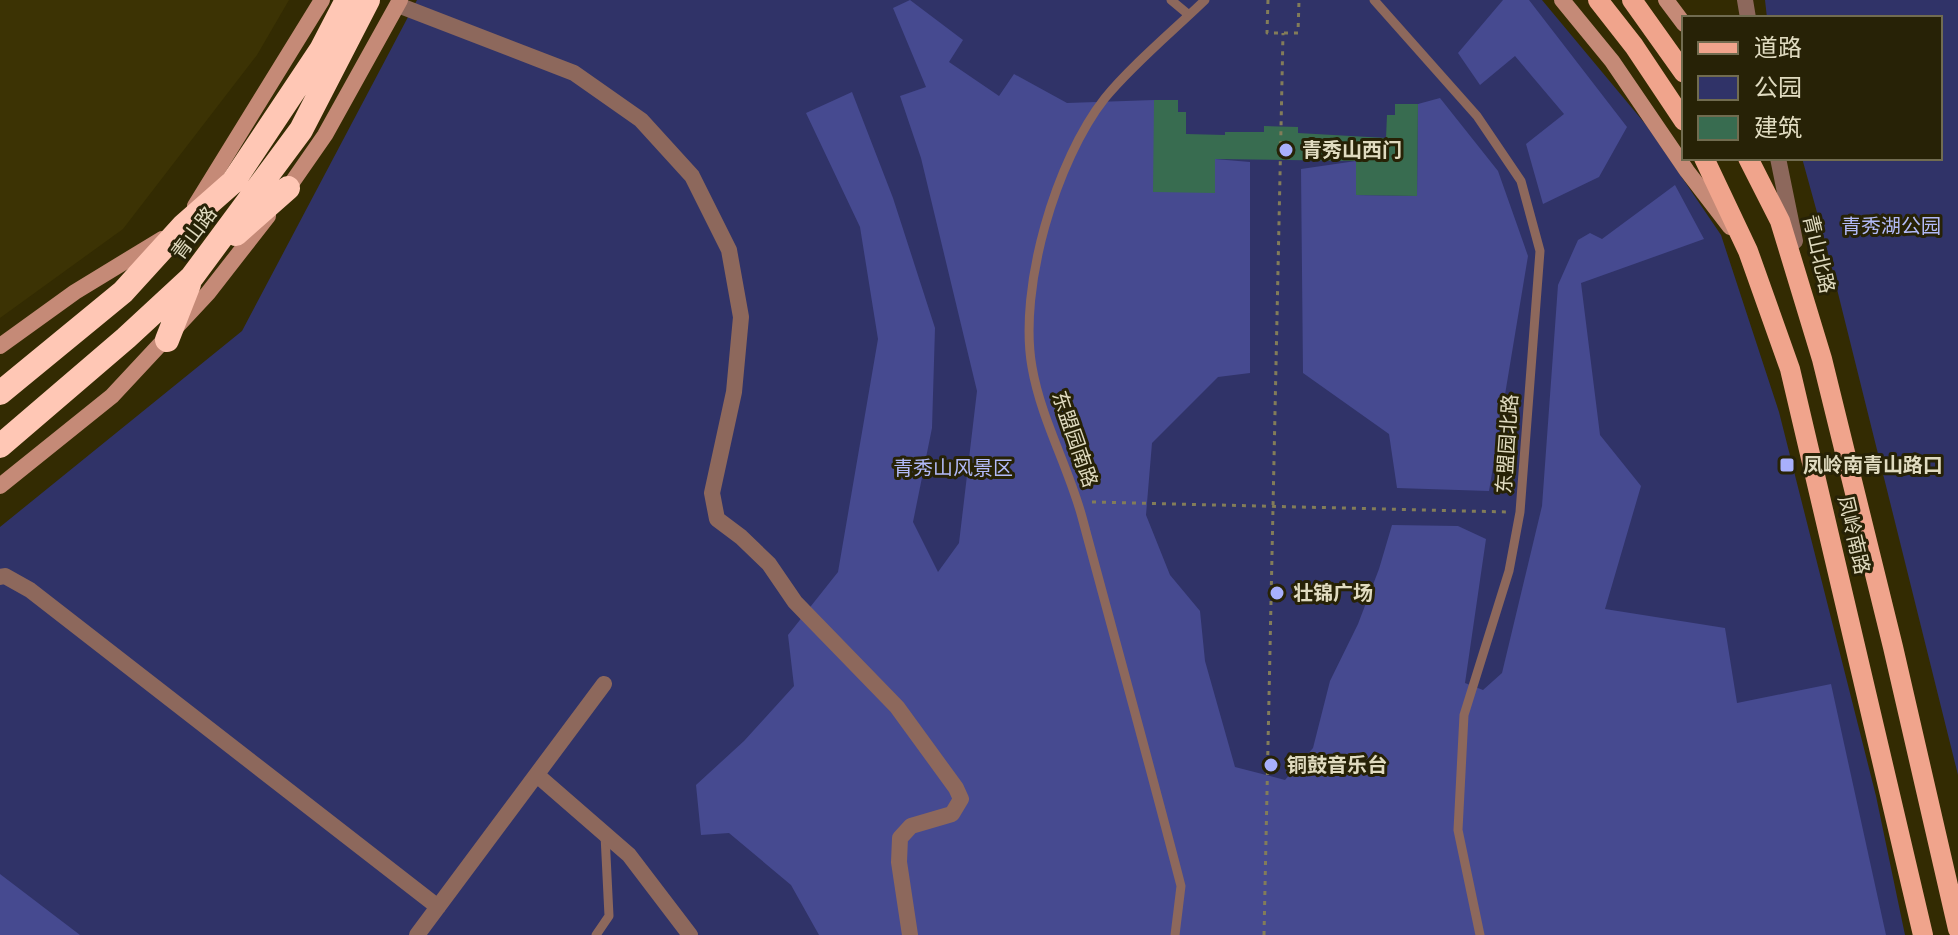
<svg xmlns="http://www.w3.org/2000/svg" width="1958" height="935" font-family="Inter,'Noto Sans SC',sans-serif">
<style>
.built{fill:#3c3304}
.green{fill:#303368}
.forest{fill:#464a90}
.building{fill:#386c50}
.lines{fill:none;stroke-linecap:round;stroke-linejoin:round}
.path{stroke:#827c59;stroke-width:3;stroke-dasharray:4 6;stroke-linecap:butt}
.lane{stroke:#8d685c;stroke-width:9}
.street{stroke:#8d685c;stroke-width:16}
.secondary{stroke:#c58a77;stroke-width:16}
.primary{stroke:#f0a48c;stroke-width:20}
.highway{stroke:#ffc7b5;stroke-width:24}
.poi-dot{fill:#a8b0fc;stroke:#272206;stroke-width:3}
.labels{text-anchor:middle;dominant-baseline:central;stroke-width:6;stroke-linejoin:round;paint-order:stroke}
.poi-label{font-size:20px;font-weight:bold;fill:#e0dbc0;stroke:#272206;text-anchor:start}
.park-label{font-size:20px;fill:#b2baf7;stroke:#272206}
.street-label{font-size:20px;fill:#e0dbc0;stroke:#272206}
</style>
<rect width="100%" height="100%" fill="#332b02"/>
<path class="built" d="M0 0H289L257 55 123 229 0 318Z"/>
<path class="green" d="M417 0H1542L1647 126 1721 235 1779 412 1876 796 1905 935H0V527L242 331Z
M1765 0H1958V775L1826 245 1802 158H1940V18H1767Z"/>
<path class="forest" d="M910 0 963 40 949 62 999 96 1014 74 1067 103 1154 100V192H1215V159L1250 162V373L1218 377 1152 443 1146 515 1170 575 1200 611 1205 661 1235 767 1285 780 1313 748 1330 681 1358 624 1379 569 1392 525 1458 526 1486 539 1465 683 1483 690 1502 673 1542 506 1558 285 1578 240 1590 233 1602 239 1675 185 1704 239 1581 283 1600 435 1641 486 1605 609 1725 628 1737 703 1831 684 1886 935H819L791 885 729 833 701 835 696 785 744 741 794 686 788 635 838 572 878 339 860 227 806 113 852 92 893 198 935 328 932 428 913 522 938 572 959 543 977 391 921 158 900 96 926 87 893 8Z
M1503 0H1529L1627 127 1599 177 1543 204 1526 144 1564 114 1515 56 1480 85 1458 53Z
M1440 98 1498 171 1528 256 1489 491 1397 488 1389 434 1303 373 1301 169 1356 161V195L1417 196 1418 104Z
M0 874 80 935H0Z"/>
<path class="building" d="M1154 100H1178V112H1186V134L1225 135V132H1264V126L1298 127V133L1386 138 1387 115H1395V104H1418L1417 196 1356 195V161L1215 159V193L1153 192Z"/>
<g class="lines">
<path class="path" d="M1268 0 1267 33H1298L1299 0
M1092 502 1508 512
M1264 935 1283 33"/>
<path class="lane" d="M1171 0 1189 15
M1374 0 1477 116 1521 181 1540 251 1520 512 1509 571 1464 715 1458 830 1480 935
M596 935 609 916 605 835
M1175 935 1181 886C1149 762 1115 640 1082 517 1068 466 1041 419 1032 367 1018 288 1056 160 1105 98 1132 65 1174 30 1205 0"/>
<path class="street" d="M1745 0 1748 18
M398 5 574 73 641 120 692 176 729 250 741 317 734 392 712 493 717 519 741 537 769 564 795 602 897 707 956 788 961 799 952 814 911 826 900 838 899 862 910 935
M1778 158 1795 241
M0 577 5 576 30 590 438 907
M537 775 629 855 690 935
M417 935 604 684"/>
<path class="secondary" d="M1562 0 1612 61 1687 171 1730 227
M1666 0 1684 24
M284 194 325 135 400 0
M195 206 322 0
M0 346 75 292 162 239
M0 486 112 396 208 293 268 216"/>
<path class="primary" d="M1598 0 1634 46 1684 121
M1632 0 1684 73
M1704 158 1748 251 1790 369 1923 935
M1748 158 1780 221 1822 359 1893 647 1958 929"/>
<path class="highway" d="M236 234 288 188
M167 340 189 284
M0 393 123 292 183 226 233 182 321 50 347 0
M0 446 126 338 192 277 301 130 368 0"/>
</g>
<g class="poi-dot">
<circle cx="1286" cy="150" r="8"/>
<rect x="1779" y="457" width="16" height="16" rx="4"/>
<circle cx="1277" cy="593" r="8"/>
<circle cx="1271" cy="765" r="8"/>
</g>
<g class="labels">
<g class="poi-label">
<text x="1302" y="150">青秀山西门</text>
<text x="1803" y="465">凤岭南青山路口</text>
<text x="1293" y="593">壮锦广场</text>
<text x="1287" y="765">铜鼓音乐台</text>
</g>
<g class="park-label">
<text x="1891" y="226">青秀湖公园</text>
<text x="953" y="468">青秀山风景区</text>
</g>
<g class="street-label">
<text transform="translate(194 233) rotate(-53)">青山路</text>
<text transform="translate(1819 254) rotate(77)">青山北路</text>
<text transform="translate(1075 439) rotate(71)">东盟园南路</text>
<text transform="translate(1507 444) rotate(-86)">东盟园北路</text>
<text transform="translate(1854 535) rotate(77)">凤岭南路</text>
</g>
</g>
<rect x="1682" y="16" width="260" height="144" fill="#272206" stroke="#716c50" stroke-width="2"/>
<rect x="1698" y="42" width="40" height="12" fill="#f0a48c" stroke="#716c50" stroke-width="2"/>
<text x="1754" y="56" font-size="24" fill="#e0dbc0">道路</text>
<rect x="1698" y="76" width="40" height="24" fill="#303368" stroke="#716c50" stroke-width="2"/>
<text x="1754" y="96" font-size="24" fill="#e0dbc0">公园</text>
<rect x="1698" y="116" width="40" height="24" fill="#386c50" stroke="#716c50" stroke-width="2"/>
<text x="1754" y="136" font-size="24" fill="#e0dbc0">建筑</text>
</svg>
